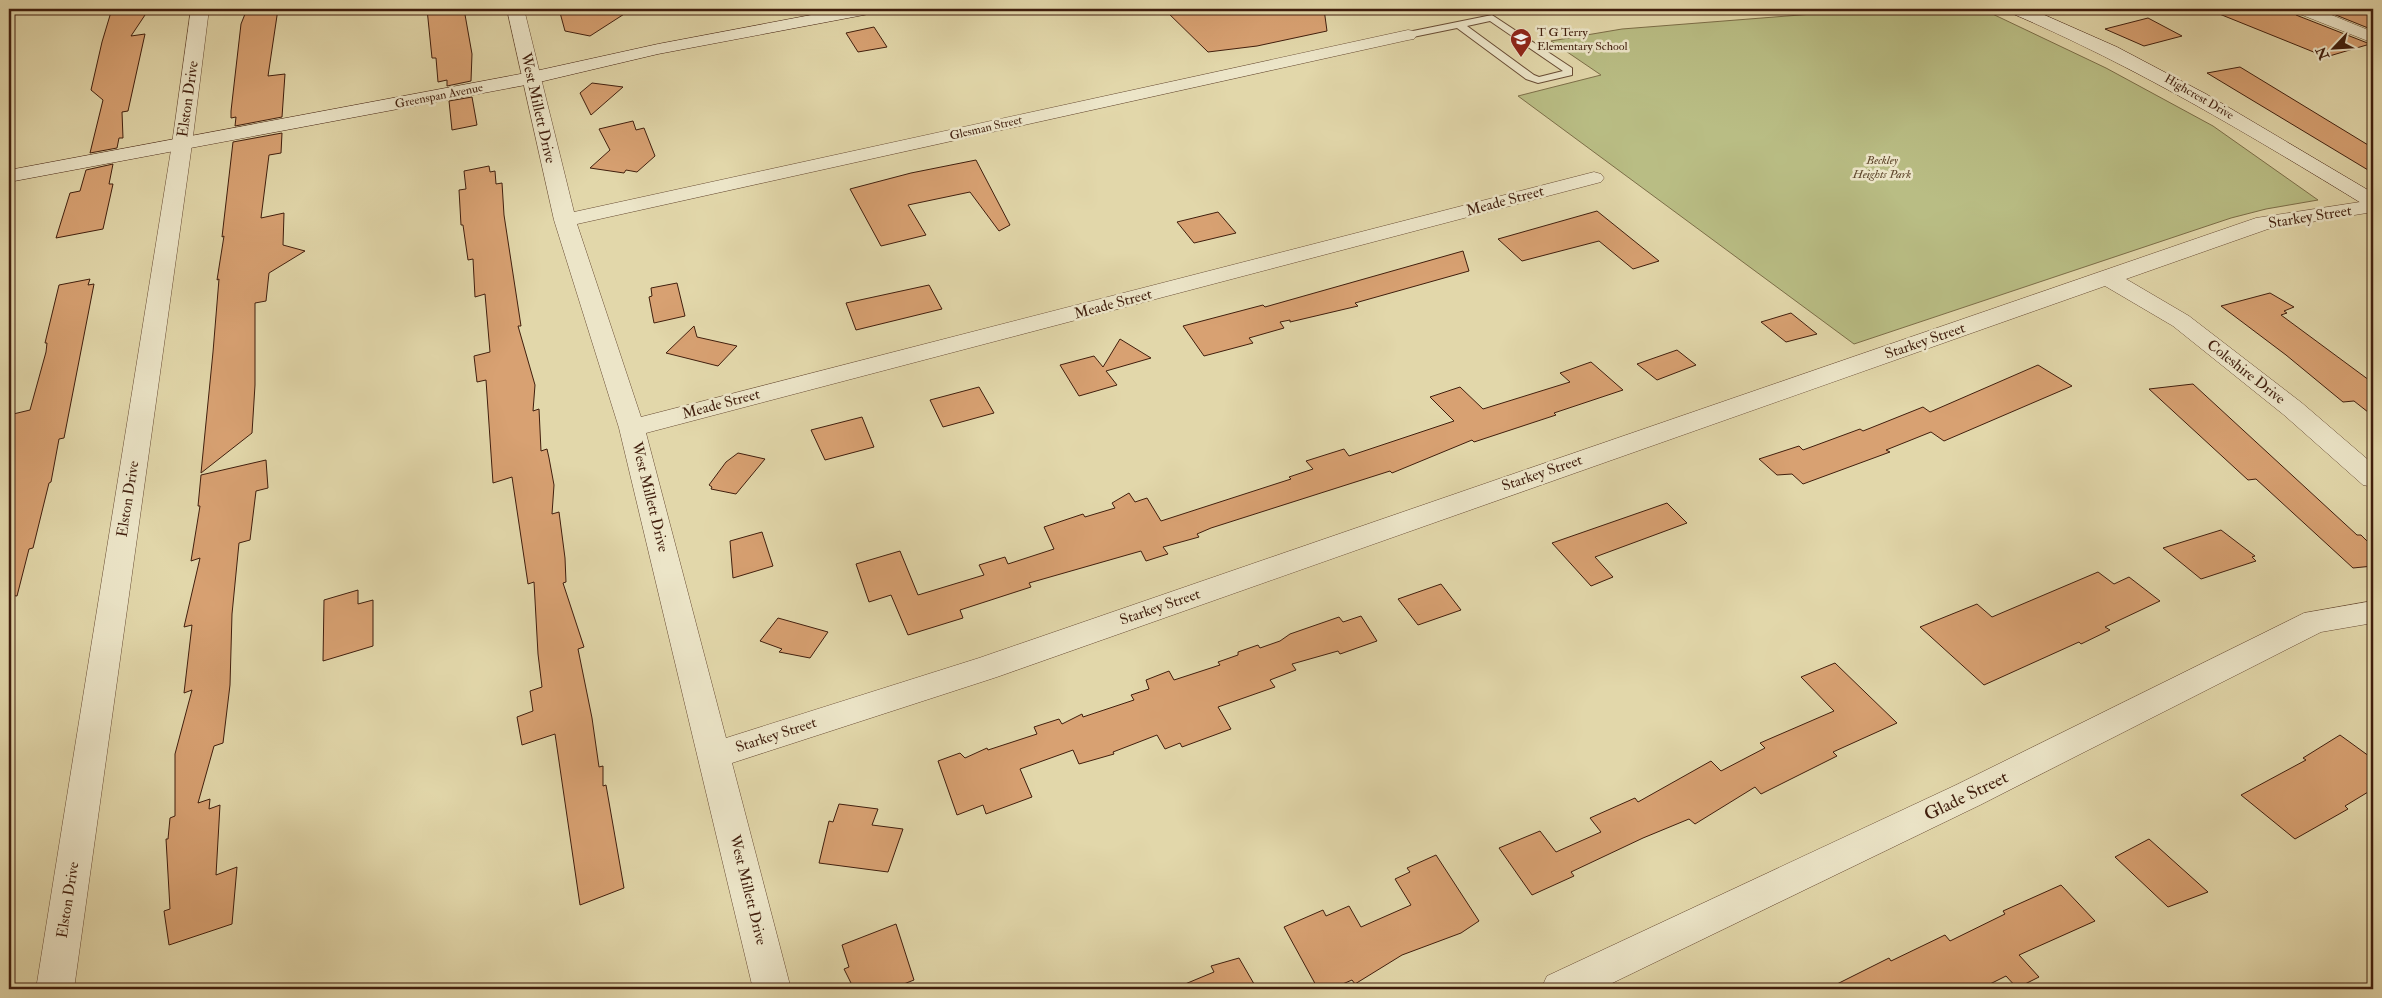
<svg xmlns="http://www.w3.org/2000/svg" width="2382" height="998" font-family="'IM FELL Double Pica',serif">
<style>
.green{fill:#b9bd84;stroke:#7c6e48}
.building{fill:#d8a172;stroke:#401e0d}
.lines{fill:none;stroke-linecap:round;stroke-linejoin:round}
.lane-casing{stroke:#684c34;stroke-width:2}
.street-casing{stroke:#684c34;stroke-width:1}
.secondary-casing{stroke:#401e0d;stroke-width:1}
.lane{fill:#ece5c8;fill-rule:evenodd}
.street{fill:#ece5c8;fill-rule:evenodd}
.secondary{fill:#ece5c8;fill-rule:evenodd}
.labels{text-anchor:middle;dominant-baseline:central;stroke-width:5;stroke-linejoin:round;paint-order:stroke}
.far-poi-label{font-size:12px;fill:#401e0d;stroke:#ece5c8;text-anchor:start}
.far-street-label{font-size:12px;fill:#401e0d;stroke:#ece5c8}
.far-park-label{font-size:12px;font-style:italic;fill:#5e462b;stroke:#ece5c8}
.street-label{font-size:15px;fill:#401e0d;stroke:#ece5c8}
.near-street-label{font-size:18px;fill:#401e0d;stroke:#ece5c8}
</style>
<rect width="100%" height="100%" fill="#e2d7aa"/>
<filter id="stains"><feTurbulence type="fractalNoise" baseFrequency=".004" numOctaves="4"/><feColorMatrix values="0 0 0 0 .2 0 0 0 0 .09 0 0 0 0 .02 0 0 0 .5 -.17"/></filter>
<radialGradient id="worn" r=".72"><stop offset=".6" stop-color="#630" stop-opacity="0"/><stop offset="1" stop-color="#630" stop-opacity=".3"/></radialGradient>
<path class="green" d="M1808 9H1982L2106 68 2213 126 2318 200 2266 209 2231 218 1854 344 1518 96 1601 75 1551 41 1622 29 1813 14Z"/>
<path class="building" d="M129 9H149L131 36 145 34 128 111 122 112 123 138H119L117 148 90 153 103 100 91 90 102 42 111 12Z
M247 9H278L268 76 285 74 282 117 235 126 236 117 231 118V111L241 24Z
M427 9H464L472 54 471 81 447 86V80L438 82 436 58H432Z
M559 9H632L590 36 565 31Z
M1164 9H1324L1327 31 1257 46 1208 52Z
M2207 9H2292L2296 15 2370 44 2326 57Z
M2321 9H2373V30Z
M2148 18 2182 36 2144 46 2105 29Z
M874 27 887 47 858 52 846 33Z
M2240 67 2373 148V173L2207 73Z
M592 83 623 87 591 115 580 93Z
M472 97 477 125 452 130 449 101Z
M633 121 636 130 644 128 655 156 637 172 626 170 624 173 590 168 610 150 599 129Z
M282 133 281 153 269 155 261 218 284 213 283 245 305 251 269 273 266 301 255 303V385L252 433 201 473 213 352 219 279 217 280 224 236 222 237 233 142Z
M976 160 1010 225 999 231 970 192 908 205 926 235 881 246 850 189 911 173Z
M113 164 109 184H113L103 229 56 238 70 193 80 191 86 170Z
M489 166 490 172 495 171 496 184 502 183 504 215 521 326H518L535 385 533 411 539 409 541 451 547 449 549 458 554 485 552 514 559 512 565 558 566 582 563 583 584 647 578 649 592 718 599 767 603 766V786L606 785 624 888 580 905 555 734 522 745 517 717 533 711 530 691 542 687 538 654 534 582 528 584 512 477 493 483 486 380 477 382 474 356 490 352 485 294 475 297 473 259 468 260 463 225H461L459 190 466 189 464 171Z
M1597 211 1659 261 1633 269 1599 241 1522 261 1498 239Z
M1218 212 1236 233 1194 243 1177 222Z
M1463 251 1469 271 1355 303 1358 306 1290 322V320L1280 322 1284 328 1249 338 1253 343 1204 356 1183 326 1263 305 1265 307Z
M90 279 88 285 94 284 64 438 59 439 51 482 49 483 33 548 29 549 17 596 9 595V415L30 410 46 352 47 343H45L59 285Z
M677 283 685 316 654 323 649 297 652 296 651 288Z
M929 285 942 309 856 330 846 303Z
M2270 293 2294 307 2284 311 2287 313 2281 315 2373 383V416L2354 401 2343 402 2286 355 2221 306Z
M1791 313 1817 334 1786 342 1761 322Z
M694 326 697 337 737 346 718 366 666 353Z
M1120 339 1151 358 1106 371 1117 385 1079 396 1060 365 1094 356 1103 367Z
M1677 350 1696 365 1657 380 1637 364Z
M1591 362 1623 390 1554 413 1556 415 1474 442 1472 440 1392 473 1390 471 1211 528 1197 534 1199 537 1163 547 1168 554 1146 561 1141 551 1029 583 1031 587 960 610 963 618 908 635 891 595 869 602 856 564 900 551 918 595 984 575 979 565 1005 557 1008 564 1054 549 1044 527 1083 514 1085 517 1115 508 1112 503 1129 493 1135 502 1147 498 1161 521 1291 479 1289 477 1313 469 1306 461 1344 449 1349 456 1454 421 1430 397 1460 387 1483 409 1570 382 1560 373Z
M2038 365 2072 386 1944 441 1931 432 1886 450 1890 452 1803 484 1792 474 1777 475 1759 459 1799 446 1803 450 1860 429 1863 431 1923 407 1930 412Z
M2193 384 2357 535H2361L2373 547V566L2353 568 2256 479 2248 480 2149 389Z
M979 387 994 413 943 427 930 400Z
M862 417 874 447 825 460 811 430Z
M738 453 765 459 736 494 711 489 712 487 709 485 726 462Z
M266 460 268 488 256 491 250 540 239 543 232 614 230 685 223 743 214 746 198 803 210 799 209 809 220 805 216 875 237 867 232 924 169 945 164 911 170 909 166 839H168L170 818 175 816V754L192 690 184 693 192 625 184 627 200 558 191 561 200 506H198L201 475Z
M1667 503 1687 523 1595 557 1613 577 1591 586 1552 543Z
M2221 530 2255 556 2252 557 2256 561 2201 579 2163 548Z
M762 532 773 566 733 578 730 541Z
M2098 572 2114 584 2129 577 2160 601 2105 627 2110 630 2081 644 2079 642 1984 685 1920 627 1977 604 1992 617Z
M1441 584 1461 610 1418 625 1398 599Z
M358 590V604L373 600V646L323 661 324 600Z
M1361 616 1377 641 1340 654 1338 651 1292 664 1296 670 1270 680 1275 687 1218 707 1231 729 1182 747 1180 743 1165 749 1157 735 1113 752 1114 754 1079 764 1073 750 1020 769 1032 797 986 814 983 805 957 815 938 761 960 753 965 758 987 748 988 750 1037 734 1034 727 1059 719 1062 724 1082 714 1083 717 1134 700 1131 695 1149 689 1146 680 1169 671 1174 680 1220 665 1218 662 1238 655V652L1258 645 1260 648 1280 641 1290 634 1339 617 1343 622Z
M778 618 828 632 810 658 779 652 782 649 760 641Z
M1835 663 1897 723 1833 752 1837 756 1761 794 1755 787 1695 824 1689 819 1643 838 1571 872 1574 876 1532 895 1499 848 1540 831 1556 852 1601 832 1590 818 1635 798 1638 802 1711 761 1721 771 1765 748 1760 743 1834 711 1801 677Z
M2340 735 2373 759V789L2345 806 2348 809 2295 839 2241 795 2306 760 2303 758Z
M839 804 878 809 872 825 903 829 888 872 819 863 829 821 833 822Z
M2149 839 2208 892 2168 907 2115 857Z
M1436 855 1479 921 1461 933 1402 955 1355 984 1352 980 1331 989H1318L1284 927 1323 910 1326 916 1349 906 1361 927 1411 905 1395 879 1410 872 1407 868Z
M2061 885 2095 921 2019 955 2039 977 2017 988 2006 976 1980 989H1827L1889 958 1891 961 1945 935 1950 941 2005 914 2003 911Z
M896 924 914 980 891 989H854L844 969 849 967 842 945Z
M1239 958 1257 989H1173L1214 972 1211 966Z"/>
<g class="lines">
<g class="lane-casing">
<path id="lane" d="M1492 15 1572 68V75L1538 83 1526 79 1457 28 1408 38 1403 35 1408 32ZM1490 21 1563 71 1539 77 1534 75 1467 26Z"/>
</g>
<g class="street-casing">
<path id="street" d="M191 9H209L192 144 74 989H36L172 144Z
M507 9H524L574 212 1408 30 1414 31 1417 35 1414 39 1408 40 577 224 641 417 1594 172 1601 174 1604 178 1601 182 646 433 726 738 979 658 2256 218 2373 200V212L2268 229 2126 279 2189 316 2302 403 2373 464V487L2363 485 2284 415 2173 326 2105 286 997 677 732 763 791 989H753L619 428 554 220Z
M2294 9H2317L2373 32V43L2297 13Z
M2373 601V623L2321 632 1980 805 1600 989H1541L1547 976 1956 785 2304 613Z"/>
</g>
<g class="secondary-casing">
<path id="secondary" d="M843 9H878L875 13 869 14 658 54 531 84 9 182V170L531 72 658 44Z
M2008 9H2031L2117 47 2206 94 2373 193V208L2366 206C2250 135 2135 66 2011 13Z"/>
</g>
<use href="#lane" class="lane"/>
<use href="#street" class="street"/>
<use href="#secondary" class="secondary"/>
</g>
<defs>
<g id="school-pin" transform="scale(1.125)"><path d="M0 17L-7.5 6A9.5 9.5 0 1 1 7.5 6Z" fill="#8f2418" stroke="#ece5c8"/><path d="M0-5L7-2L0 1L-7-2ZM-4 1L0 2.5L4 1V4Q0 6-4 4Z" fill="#fff"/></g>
</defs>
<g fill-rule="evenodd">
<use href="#school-pin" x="1521" y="39"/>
</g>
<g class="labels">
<g class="far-poi-label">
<text x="1537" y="32">T G Terry<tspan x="1537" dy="14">Elementary School</tspan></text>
</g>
<g class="far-street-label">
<text transform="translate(439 96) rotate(-11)">Greenspan Avenue</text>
<text transform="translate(2199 97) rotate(30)">Highcrest Drive</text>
<text transform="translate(986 128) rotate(-13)">Glesman Street</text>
</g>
<g class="far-park-label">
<text x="1882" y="160">Beckley<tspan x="1882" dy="14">Heights Park</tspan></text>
</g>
<g class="street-label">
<text transform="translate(188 99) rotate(-82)">Elston Drive</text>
<text transform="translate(538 108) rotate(77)">West Millett Drive</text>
<text transform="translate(1505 201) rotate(-15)">Meade Street</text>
<text transform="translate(2310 217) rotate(-9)">Starkey Street</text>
<text transform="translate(1113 304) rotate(-15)">Meade Street</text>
<text transform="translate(1925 341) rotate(-19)">Starkey Street</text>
<text transform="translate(2246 372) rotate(38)">Coleshire Drive</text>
<text transform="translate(721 404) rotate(-15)">Meade Street</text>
<text transform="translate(1542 473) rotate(-19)">Starkey Street</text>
<text transform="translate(650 497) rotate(76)">West Millett Drive</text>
<text transform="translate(128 499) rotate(-81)">Elston Drive</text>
<text transform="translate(1160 607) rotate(-19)">Starkey Street</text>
<text transform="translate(776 735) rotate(-18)">Starkey Street</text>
<text transform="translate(748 890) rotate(76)">West Millett Drive</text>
<text transform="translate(68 900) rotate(-81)">Elston Drive</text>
</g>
<g class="near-street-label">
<text transform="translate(1966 796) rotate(-26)">Glade Street</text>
</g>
</g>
<rect width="2382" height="998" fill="none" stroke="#e2d7aa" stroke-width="30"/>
<rect x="10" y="10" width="2362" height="978" fill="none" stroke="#401e0d" stroke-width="2.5"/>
<rect x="15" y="15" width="2352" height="968" fill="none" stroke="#401e0d"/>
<g transform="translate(2334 48) rotate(245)" stroke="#ece5c8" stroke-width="4" paint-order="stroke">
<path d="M0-4L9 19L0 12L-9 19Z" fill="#401e0d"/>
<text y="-8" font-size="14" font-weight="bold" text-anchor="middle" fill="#401e0d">N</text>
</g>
<rect width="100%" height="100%" filter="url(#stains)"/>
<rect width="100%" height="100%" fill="url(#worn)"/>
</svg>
